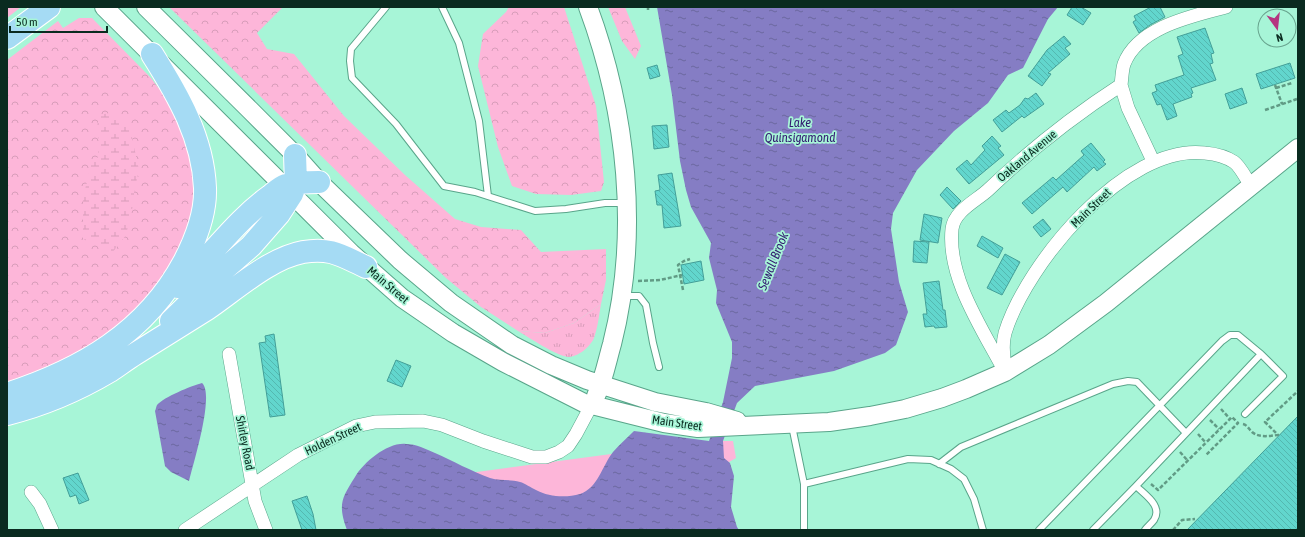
<svg xmlns="http://www.w3.org/2000/svg" width="1305" height="537" font-family="'Asap Condensed',sans-serif">
<style>
.grass{fill:url(#grass-tufts)}
.forest{fill:url(#forest-crowns)}
.wetland{fill:url(#wetland-marsh)}
.park{fill:#fdb6d9}
.water{fill:url(#water-ripples)}
.building{fill:url(#building-back-hatch);stroke:#439f98}
.lines{fill:none;stroke-linecap:round;stroke-linejoin:round}
.service-casing{stroke:#59a58a;stroke-width:8}
.minor-casing{stroke:#59a58a;stroke-width:14}
.secondary-casing{stroke:#59a58a;stroke-width:20}
.motorway-casing{stroke:#fff;stroke-width:24}
.path{stroke:#619b85;stroke-width:2.5;stroke-dasharray:4 2;stroke-linecap:butt}
.service{stroke:#fff;stroke-width:6}
.minor{stroke:#fff;stroke-width:13}
.secondary{stroke:#fff;stroke-width:18}
.motorway{stroke:#a5dbf4;stroke-width:22}
.labels{text-anchor:middle;dominant-baseline:central;stroke-width:3.5;stroke-linejoin:round;paint-order:stroke}
.street-label{font-size:12px;fill:#0a2b20;stroke:#a7f5d7}
.water-label{font-size:13px;font-style:italic;fill:#321b70;stroke:#a7f5d7}
</style>
<defs>
<pattern id="grass-tufts" width="24" height="20" patternUnits="userSpaceOnUse"><rect width="24" height="20" fill="#fdb6d9"/><path d="M3 7l-1-3M5 7V3M7 7l1-3M15 17l-1-3M17 17v-4M19 17l1-3" fill="none" stroke="#d89dba"/></pattern>
<pattern id="forest-crowns" width="20" height="18" patternUnits="userSpaceOnUse"><rect width="20" height="18" fill="#fdb6d9"/><path d="M2 6a3 3 0 1 1 6 0M12 15a3 3 0 1 1 6 0" fill="none" stroke="#d89dba"/></pattern>
<pattern id="wetland-marsh" width="20" height="14" patternUnits="userSpaceOnUse"><rect width="20" height="14" fill="#fdb6d9"/><path d="M1 5h8M5 5V1M11 12h8M15 12V8" fill="none" stroke="#d89dba"/></pattern>
<pattern id="water-ripples" width="26" height="14" patternUnits="userSpaceOnUse"><rect width="26" height="14" fill="#857dc4"/><path d="M2 4q2-2 4 0t4 0M15 11q2-2 4 0t4 0" fill="none" stroke="#6b679f"/></pattern>
<pattern id="building-back-hatch" width="6" height="6" patternUnits="userSpaceOnUse"><rect width="6" height="6" fill="#62d6cd"/><path d="M-1 5l2 2M0 0l6 6M5-1l2 2" fill="none" stroke="#54b8b0"/></pattern>
</defs>
<rect width="100%" height="100%" fill="#a7f5d7"/>
<path class="grass" d="M7 7H21L7 18Z
M601 304C599 315 598 327 594 338 590 347 578 357 568 357 557 356 528 337 518 331L545 333 574 323Z"/>
<path class="forest" d="M169 7H283L257 33 267 49 294 54 344 116 405 175 455 219 481 227 521 230 541 252 606 249V280L601 304 574 323 545 333 518 331 481 307 446 278Z
M509 7H564L596 106 604 182 601 191 571 195 536 194 512 186 498 147 478 66 483 34 506 12Z
M608 7H625L641 46 635 59 622 41Z
M79 18H92L151 78 166 98 181 124 198 188 181 260 122 331 7 388V60L58 21 63 28Z"/>
<path class="wetland" d="M110 113 123 120 130 128 139 170 134 192V201L126 235 112 253 83 239V198L91 165 98 157 99 141 97 127 99 115Z"/>
<path class="park" d="M709 441H733L736 458 712 472 569 506 447 476Z"/>
<path class="water" d="M657 7H1058L1048 19 1023 68 1008 75 988 103 954 131 917 170 893 213 891 229 899 282 908 312 896 345 885 353 834 371 755 386 737 403 723 441 724 458 730 463 734 476 731 507 737 527 739 530H347C338 505 341 499 355 477 364 462 388 442 406 444 416 444 426 449 435 453 453 461 471 471 490 478 500 481 510 479 520 482 525 483 531 488 536 490 549 497 566 498 580 494 598 488 602 466 613 452 619 445 627 438 634 431L709 441 723 402 732 358V342L716 303 717 290 709 258 711 243 691 207 686 190 680 161 672 95Z
M202 383C215 394 193 464 189 481L171 472 165 466 155 411C156 409 156 407 157 405 164 397 191 386 202 383Z"/>
<path class="building" d="M1072 7H1081L1091 13 1083 25 1067 15Z
M1151 7H1160L1165 17 1150 25 1139 33 1133 22 1136 20 1134 16Z
M1205 28 1214 53 1211 54 1213 63 1210 64 1216 80 1191 88 1193 93 1191 94 1192 97 1173 104 1177 116 1167 120 1161 104 1157 105 1152 93 1157 91 1155 85 1184 75 1178 56 1183 54 1177 37Z
M1064 36 1071 44 1065 48 1070 54 1048 73 1051 74 1042 86 1028 76 1047 50Z
M1290 63 1295 78 1261 89 1256 74Z
M657 65 660 76 650 79 647 68Z
M1242 88 1247 103 1230 109 1225 94Z
M1036 93 1044 104 1024 118 1022 116 1002 132 993 120 1006 110 1009 113 1020 105 1025 98 1028 99Z
M667 125 669 147 654 149 652 126Z
M992 136 1001 146 998 148 1004 155 969 184 956 169 967 160 971 165 985 150 982 146Z
M1091 143 1105 160 1103 162 1106 164 1097 171 1094 167 1067 192 1063 187 1032 214 1022 203 1053 177 1056 180 1084 155 1081 151Z
M672 173 681 226 664 228 662 205H657L655 191 660 190 658 175Z
M947 187 961 201 953 209 940 195Z
M924 214 942 218 938 243 920 240Z
M1043 219 1051 229 1041 237 1033 227Z
M982 236 1003 248 998 258 977 246Z
M914 241 929 242 927 263 913 262Z
M1005 254 1020 262 1002 295 987 288Z
M701 261 704 280 684 284 681 265Z
M939 281 943 310H945L947 327 935 328 934 326 925 327 923 314H927L923 283Z
M274 334 285 415 270 417 259 343 266 342 265 336Z
M396 360 411 366 402 387 387 381Z
M1298 416V530H1187Z
M78 473 89 500 79 504 76 495 70 497 63 478Z
M307 496 313 514 316 530H302L292 501Z"/>
<g class="lines">
<g class="service-casing">
<path id="service" d="M386 7 351 49 350 61 352 78 396 124 444 186 475 192 535 211 566 209 605 203H625
M442 7 459 43 479 121 488 196
M623 296H639L646 305 653 343 659 367
M1245 414 1283 376 1261 354
M792 426 804 484V530
M939 464 961 447 1113 384 1128 381 1137 382 1186 433
M804 484 908 459 931 460 951 469 964 479 974 499 983 530
M1039 530 1222 341 1230 335H1238L1261 354 1136 486C1145 495 1163 506 1154 520 1151 524 1147 527 1145 530
M1093 530 1136 486"/>
</g>
<g class="minor-casing">
<path id="minor" d="M1121 85 1128 108 1153 161
M229 354 255 501 266 530
M1005 366C1003 354 1002 344 1005 333 1026 264 1126 143 1205 153 1215 154 1225 156 1234 162 1240 166 1247 180 1251 186
M1005 372C983 330 947 278 952 229 954 211 976 201 988 190 1029 151 1073 116 1121 85 1122 78 1122 70 1124 64 1138 27 1192 16 1226 7
M31 492 40 504 52 530
M185 530 298 455 356 426 375 422 423 421 442 425 483 441 532 457H546L559 452 568 446 576 434 592 404"/>
</g>
<g class="secondary-casing">
<path id="secondary" d="M104 7 351 253 402 298 453 333 503 362 584 403 664 423 698 428 829 422 870 416 905 409 942 398 966 389 1005 372 1049 345 1106 303 1298 148
M146 7 250 110 295 155 319 182 400 260 451 303 512 345 551 365 587 380 655 402 706 412 737 421
M588 7C627 112 640 234 612 344 607 361 604 379 596 396"/>
</g>
<g class="motorway-casing">
<path id="motorway" d="M7 38 49 7
M178 287C210 258 235 221 270 196 275 192 280 187 286 185 297 182 308 182 319 182
M171 321 220 273 251 246 279 214 292 194 296 183 295 155
M7 394C81 370 146 333 184 262 196 239 206 214 205 188 203 138 178 95 152 54
M7 414C43 405 78 390 110 371 119 365 127 359 135 354 159 339 183 324 207 309 235 290 270 258 303 252 331 247 342 256 366 267"/>
</g>
<path class="path" d="M648 7V10
M1275 85 1282 104
M1276 88 1292 83
M1265 110 1297 99
M638 281 660 280 682 275
M683 290 678 265 684 261 690 259
M1221 409 1230 419
M1210 420 1219 429
M1243 424C1247 425 1249 429 1252 432 1259 438 1269 436 1278 435L1265 422 1298 391
M1198 434 1206 443
M1180 452 1188 461
M1151 484 1158 490 1232 417 1238 423 1206 455
M1173 530 1182 520 1195 519"/>
<use href="#service" class="service"/>
<use href="#minor" class="minor"/>
<use href="#secondary" class="secondary"/>
<use href="#motorway" class="motorway"/>
</g>
<g class="labels">
<g class="street-label">
<text transform="translate(1027 156) rotate(-40)">Oakland Avenue</text>
<text transform="translate(1091 208) rotate(-44)">Main Street</text>
<text transform="translate(388 285) rotate(40)">Main Street</text>
<text transform="translate(677 423) rotate(8)">Main Street</text>
<text transform="translate(333 439) rotate(-25)">Holden Street</text>
<text transform="translate(245 443) rotate(79)">Shirley Road</text>
</g>
<g class="water-label">
<text x="800" y="122">Lake<tspan x="800" dy="15">Quinsigamond</tspan></text>
<text transform="translate(773 261) rotate(-68)">Sewall Brook</text>
</g>
</g>
<rect width="1305" height="537" fill="none" stroke="#0a2b20" stroke-width="16"/>
<g transform="translate(1277 28) rotate(165)"><circle r="19" fill="#a7f5d7" stroke="#68a48e"/>
<path d="M0-3L7 15L0 10L-7 15Z" fill="#b53581"/>
<text y="-6" font-size="11" font-weight="bold" text-anchor="middle" fill="#0a2b20">N</text>
</g>
<path d="M10 26v6h97v-6" fill="none" stroke="#0a2b20" stroke-width="2"/>
<text x="16" y="26" font-size="12" fill="#0a2b20" stroke="#a7f5d7" stroke-width="3" paint-order="stroke">50 m</text>
</svg>
